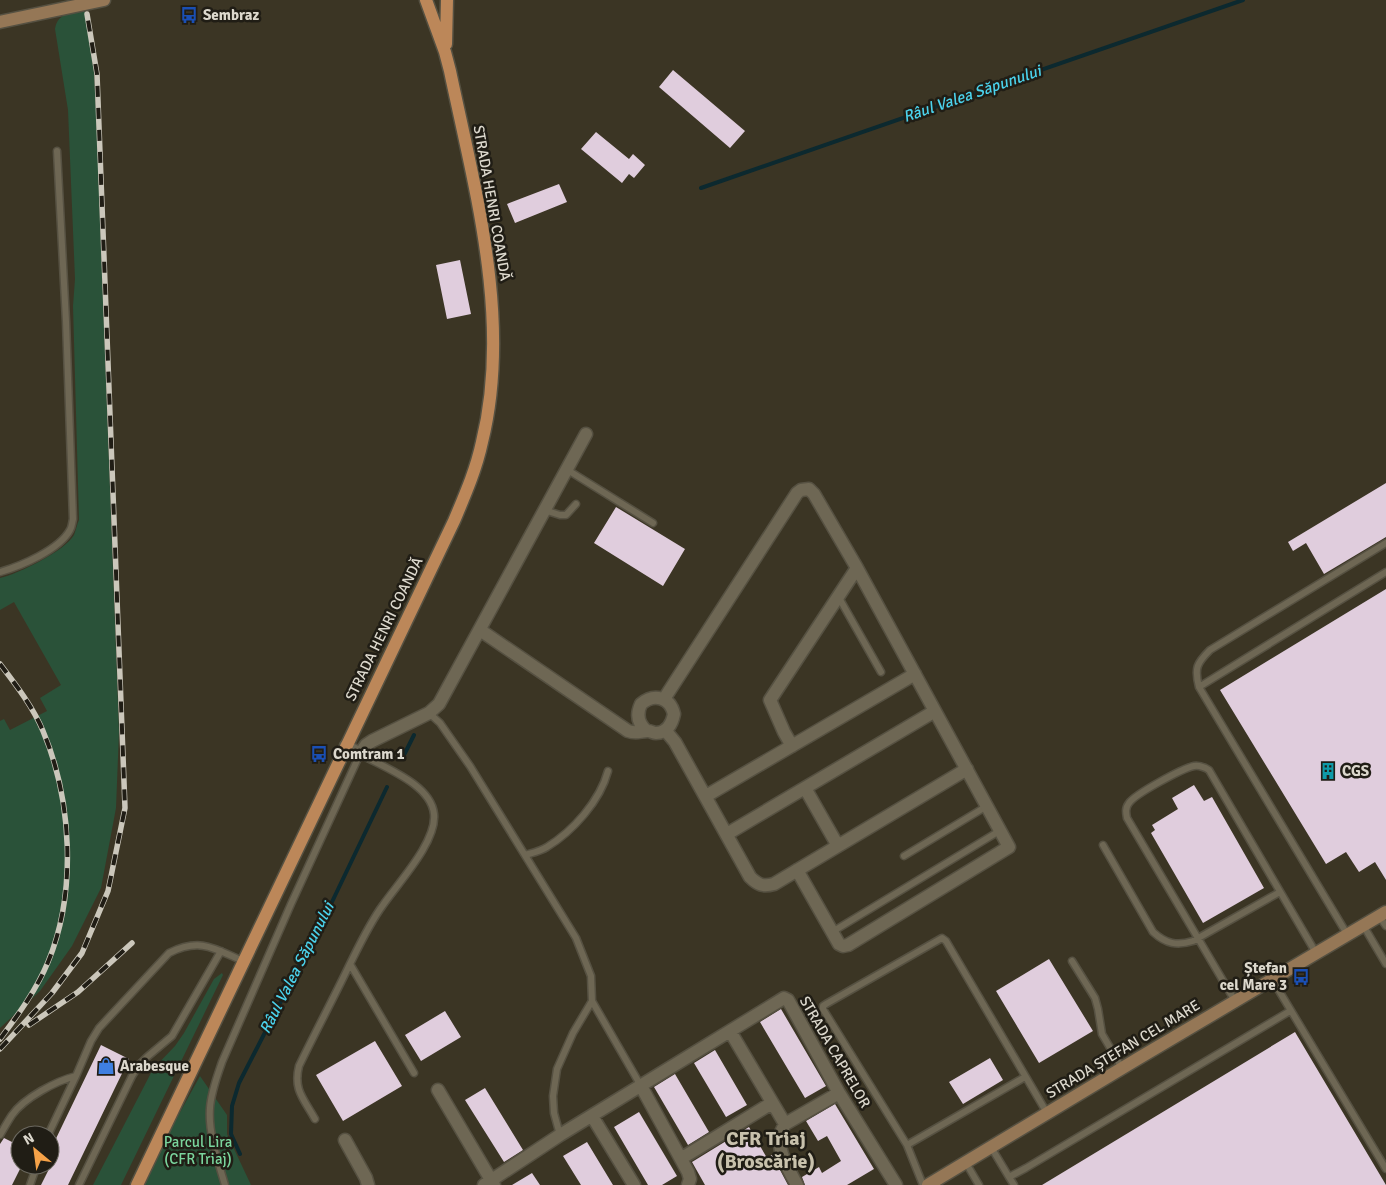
<svg xmlns="http://www.w3.org/2000/svg" width="1386" height="1185" font-family="Signika,sans-serif">
<style>
.green{fill:#2a5239}
.lines{fill:none;stroke-linecap:round;stroke-linejoin:round}
.stream{stroke:#0c292f;stroke-width:4}
.building{fill:#e0cddd}
.lane-casing{stroke:#565142;stroke-width:9}
.street-casing{stroke:#565142;stroke-width:15}
.secondary-casing{stroke:#565142;stroke-width:15}
.primary-casing{stroke:#565142;stroke-width:15}
.lane{stroke:#6e6754;stroke-width:6}
.street{stroke:#6e6754;stroke-width:12}
.secondary{stroke:#957756;stroke-width:12}
.primary{stroke:#bc8759;stroke-width:12}
.rail-casing{stroke:#cbc7bb;stroke-width:5.5}
.rail{stroke:#201d15;stroke-width:4;stroke-dasharray:11;stroke-linecap:butt}
.labels{text-anchor:middle;dominant-baseline:central;stroke-width:5;stroke-linejoin:round;paint-order:stroke}
.poi-label{font-size:15px;font-weight:bold;fill:#dcd8cd;stroke:#201d15;text-anchor:start}
.street-label{font-size:15px;fill:#dcd8cd;stroke:#201d15}
.park-label{font-size:15px;fill:#7ad59d;stroke:#201d15}
.water-label{font-size:16px;font-style:italic;fill:#4bd2ec;stroke:#201d15}
.district-label{font-size:20px;font-weight:bold;fill:#c8c1ac;stroke:#201d15}
</style>
<rect width="100%" height="100%" fill="#3b3524"/>
<path class="green" d="M85 11 94 73 96 111 119 732 116 808 101 888 72 946 40 991 0 1028V721L4 719 10 730 47 711 40 698 61 685 14 602 0 610V578C18 574 65 551 74 535 76 530 77 524 79 520L73 306 75 279 68 110 55 29C58 12 70 14 85 11Z
M222 973 223 975 222 977 121 1185H93L153 1069 175 1046 184 1033 214 979Z
M200 1076 227 1115V1134L251 1185H140Z"/>
<g class="lines">
<path class="stream" d="M701 188 1243 0
M403 757 414 735
M240 1154 231 1134 232 1106 239 1083 331 904 387 787"/>
</g>
<path class="building" d="M673 70 745 131 730 148 659 87Z
M596 132 629 159 633 154 645 165 634 178 629 174 622 183 581 149Z
M559 184 567 202 515 223 507 204Z
M460 260 471 314 447 319 436 265Z
M1386 483V537L1324 574 1306 543 1293 551 1288 542Z
M616 507 685 549 663 586 594 543Z
M1386 589V880L1375 862 1359 872 1346 852 1326 864 1220 690Z
M1194 785 1204 801 1212 797 1264 888 1203 923 1151 833 1155 830 1152 825 1178 809 1172 798Z
M1049 959 1093 1031 1039 1063 996 991Z
M781 1009 826 1086 805 1098 760 1022Z
M445 1011 461 1037 421 1061 405 1035Z
M1295 1032 1386 1185H1042Z
M375 1041 402 1086 343 1121 316 1075Z
M101 1045 129 1059 68 1185H41L55 1157 50 1155V1151Z
M715 1050 747 1105 726 1117 694 1063Z
M990 1058 1003 1080 963 1104 949 1082Z
M675 1074 709 1132 688 1145 654 1087Z
M485 1088 523 1150 504 1162 465 1100Z
M835 1104 874 1169 847 1185H805L802 1177 819 1167 822 1173 841 1161 827 1136 818 1141 806 1121Z
M639 1112 677 1176 662 1185H648L614 1127Z
M749 1127 767 1158 772 1155 788 1185H705L692 1162Z
M4 1138 20 1146V1169L12 1185H0V1144Z
M587 1142 613 1185H581L563 1156Z
M532 1173 540 1185H512Z"/>
<g class="lines">
<g class="lane-casing">
<path id="lane" d="M566 469 653 523
M544 510 560 515H566L576 504
M0 572C21 566 59 550 70 530 72 527 72 523 73 519L66 321 57 151
M838 596 881 672
M1199 687 1386 572
M429 713 440 723 470 766 576 938 591 976 592 1001 573 1033 557 1069 553 1096 554 1113 560 1135
M1103 845 1153 932C1166 944 1177 946 1193 941L1280 892
M525 855C532 853 541 851 547 847 573 831 600 801 608 771
M904 856 987 806
M1379 916 1386 926
M1363 925 1386 964
M832 932 1001 830
M1347 934 1199 687C1194 668 1197 663 1210 650L1386 543
M1072 961 1095 998 1098 1009 1102 1034 1122 1068
M350 964 414 1073
M1272 979 1386 1169
M592 1001 641 1086
M1235 1001 1127 818C1126 813 1125 808 1129 803 1135 794 1183 768 1194 766 1200 765 1204 767 1209 770L1316 953
M0 1135C4 1128 8 1121 12 1115 24 1098 56 1081 76 1076L91 1041 99 1028 169 953C201 937 215 949 245 962
M48 1135 76 1076
M907 1145 1025 1077
M991 1147 1009 1177 1026 1168 1290 1011
M966 1163 979 1185
M1009 1177 1014 1185
M30 1185 37 1165
M79 1185 132 1076 139 1065 147 1057 172 1036 221 951
M225 1185C218 1161 208 1133 210 1108 211 1092 217 1077 222 1062L291 904 360 754C383 767 431 784 434 814 437 842 398 883 383 905 369 924 359 946 348 968 332 1001 315 1033 299 1066 293 1090 304 1099 315 1119
M923 1185 907 1145 823 1009V1006L826 1004 942 938 946 941 1047 1113"/>
</g>
<g class="street-casing">
<path id="street" d="M480 630 628 731C637 734 640 731 648 731 651 731 653 733 656 733 667 733 672 724 674 714 670 697 654 693 641 704 636 715 638 724 647 731
M664 699 797 493 801 490 809 489 814 494 857 568 1009 847 848 945 843 946 839 944 797 870
M665 730 675 742 750 877C758 885 763 887 774 884L967 769
M346 746 360 754 366 745 372 741 429 713 439 704 586 434
M792 746 784 732 770 700 857 568
M805 788 838 846
M706 796 915 674
M727 834 935 711
M730 1031 785 1124C783 1128 781 1132 780 1135 777 1151 790 1172 797 1185
M641 1086 688 1172 690 1179 688 1185
M438 1090 494 1185
M592 1116 634 1185
M785 1124 839 1093
M345 1140 366 1178 368 1185
M682 1158 772 1103
M484 1185 560 1135 784 998 788 1000 839 1093 896 1185"/>
</g>
<g class="secondary-casing">
<path id="secondary" d="M0 22 104 0
M928 1185 1139 1058 1386 912"/>
</g>
<g class="primary-casing">
<path id="primary" d="M446 44 447 0
M137 1185 454 521C465 495 476 470 482 442 512 321 475 190 450 71L445 52 426 0"/>
</g>
<use href="#lane" class="lane"/>
<use href="#street" class="street"/>
<use href="#secondary" class="secondary"/>
<use href="#primary" class="primary"/>
<g class="rail-casing">
<path id="rail" d="M0 664C16 685 33 707 43 731 72 800 77 892 48 962 37 989 18 1015 0 1039
M29 1025 78 992 132 943
M0 1049 52 993 82 953 108 891 125 808 97 74 87 14"/>
</g>
<use href="#rail" class="rail"/>
</g>
<defs>
<g id="bus-bare" transform="scale(1.35)"><path d="M-5-6H5V4H4V6H2V4H-2V6H-4V4H-5ZM-3.5-4V0h7V-4ZM-3.5 1.2v1.5H-2V1.2ZM2 1.2v1.5H3.5V1.2Z" fill="#1a4fb4" stroke="#201d15" stroke-width="2.5" paint-order="stroke"/></g>
<g id="building-bare" transform="scale(1.35)"><path d="M-4-6H4V6H1V3H-1V6H-4ZM-2.5-4.3h1.7v1.8h-1.7ZM.8-4.3h1.7v1.8H.8ZM-2.5-1h1.7V.8h-1.7ZM.8-1h1.7V.8H.8Z" fill="#0f9aa8" stroke="#201d15" stroke-width="2.5" paint-order="stroke"/></g>
<g id="shop-bare" transform="scale(1.35)"><path d="M-5-2.5h2.3a2.7 3.5 0 0 1 5.4 0H5L5.5 6h-11ZM-1.5-2.5h3a1.5 2.3 0 0 0-3 0Z" fill="#3f7fe0" stroke="#201d15" stroke-width="2.5" paint-order="stroke"/></g>
</defs>
<g fill-rule="evenodd">
<use href="#bus-bare" x="189" y="15"/>
<use href="#bus-bare" x="319" y="754"/>
<use href="#building-bare" x="1328" y="771"/>
<use href="#bus-bare" x="1301" y="977"/>
<use href="#shop-bare" x="106" y="1066"/>
</g>
<g class="labels">
<g class="poi-label">
<text x="203" y="15">Sembraz</text>
<text x="333" y="754">Comtram 1</text>
<text x="1342" y="771">CGS</text>
<text x="1287" y="968" text-anchor="end">Ștefan<tspan x="1287" dy="17">cel Mare 3</tspan></text>
<text x="120" y="1066">Arabesque</text>
</g>
<g class="street-label">
<text transform="translate(492 203) rotate(80)">STRADA HENRI COANDĂ</text>
<text transform="translate(384 629) rotate(-64)">STRADA HENRI COANDĂ</text>
<text transform="translate(1123 1049) rotate(-31)">STRADA ȘTEFAN CEL MARE</text>
<text transform="translate(835 1052) rotate(60)">STRADA CAPRELOR</text>
</g>
<g class="park-label">
<text x="198" y="1142">Parcul Lira<tspan x="198" dy="17">(CFR Triaj)</tspan></text>
</g>
<g class="water-label">
<text transform="translate(972 94) rotate(-19)">Râul Valea Săpunului</text>
<text transform="translate(297 968) rotate(-63)">Râul Valea Săpunului</text>
</g>
<g class="district-label">
<text x="766" y="1138">CFR Triaj<tspan x="766" dy="23">(Broscărie)</tspan></text>
</g>
</g>
<g transform="translate(35 1150) rotate(331)"><circle r="24" fill="#201d15" stroke="#6b685f"/>
<path d="M0-4L9 19L0 12L-9 19Z" fill="#f6a248"/>
<text y="-8" font-size="14" font-weight="bold" text-anchor="middle" fill="#dcd8cd">N</text>
</g>
</svg>
